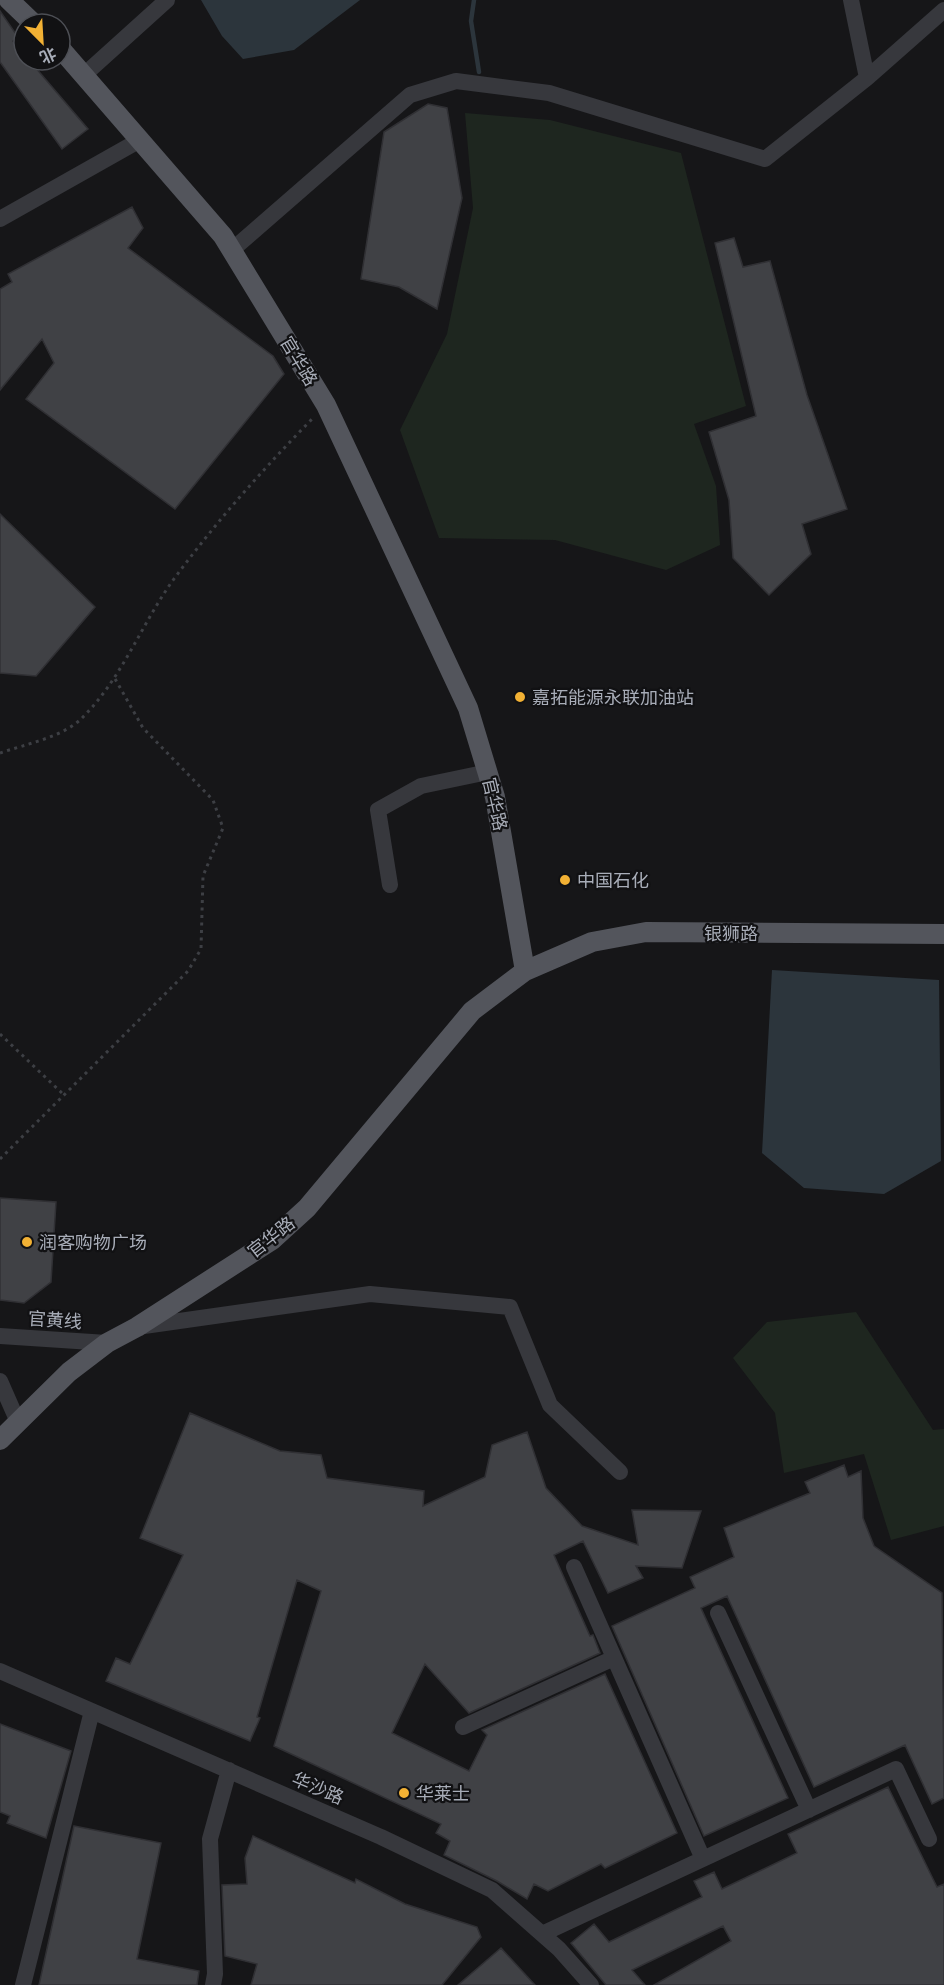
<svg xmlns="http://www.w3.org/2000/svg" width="944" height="1985" font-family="'IBM Plex Sans','Noto Sans SC',sans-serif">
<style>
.green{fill:#1e261f}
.water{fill:#2c353c}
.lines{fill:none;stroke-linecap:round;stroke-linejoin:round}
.stream{stroke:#2c353c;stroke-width:4.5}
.building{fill:#404145;stroke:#303034;stroke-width:1.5}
.path{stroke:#3d3f44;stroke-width:3;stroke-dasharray:3 4.5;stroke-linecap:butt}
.minor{stroke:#37383d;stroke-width:16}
.major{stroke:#53555c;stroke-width:20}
.poi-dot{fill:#f2b134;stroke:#111113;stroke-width:2}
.labels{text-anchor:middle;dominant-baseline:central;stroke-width:4.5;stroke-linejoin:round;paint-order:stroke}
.street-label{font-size:18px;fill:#a8adb8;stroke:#111113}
.poi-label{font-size:18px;fill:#a8adb8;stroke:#111113;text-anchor:start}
</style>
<rect width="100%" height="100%" fill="#161618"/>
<path class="green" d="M465 113 550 120 681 153 746 406 694 424 716 486 720 545 666 570 555 540 439 538 400 430 447 334 473 208Z
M856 1312 933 1430 944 1429V1526L891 1540 864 1454 784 1473 775 1413 733 1358 767 1322Z"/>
<path class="water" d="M201 0H360L294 50 243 59 222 36Z
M772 970 939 980 941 1161 884 1194 804 1188 762 1153Z"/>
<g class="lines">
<path class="stream" d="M474 0 471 21 479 72"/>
</g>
<path class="building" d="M0 11 18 37 13 41 24 54V60H29L88 129 62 149 0 62Z
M428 104 447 108 462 198 437 309 399 287 361 279 384 132Z
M132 207 143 228 128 248 273 356 284 374 175 509 26 399 54 363 42 339 0 390V289L12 282 8 274Z
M734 238 743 267 770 261 807 395 847 509 802 524 811 554 769 595 733 558 729 500 709 432 756 416 715 243Z
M0 514 95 607 36 676 0 673Z
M0 1198 56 1202 51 1282 24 1303 0 1300Z
M190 1413 280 1451 321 1455 327 1478 424 1491 423 1506 485 1477 492 1445 527 1432 546 1488 582 1526 638 1545 632 1510 701 1511 682 1568 636 1566 643 1578 608 1593 583 1541 554 1555 590 1636 593 1635 600 1653 469 1713 425 1664 392 1733 469 1771 487 1735 482 1730 605 1674 677 1833 605 1868 601 1864 548 1891 534 1884 527 1899 497 1881 444 1855 450 1841 436 1833 441 1824 274 1746 321 1591 297 1580 257 1717 260 1718 250 1741 106 1681 116 1658 130 1664 183 1555 140 1538Z
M844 1465 848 1477 861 1471 863 1518 874 1546 942 1593 944 1798 932 1804 905 1745 814 1787 727 1596 701 1608 788 1798 704 1836 612 1626 695 1588 690 1577 734 1557 724 1528 810 1493 805 1482Z
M0 1724 71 1751 46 1838 7 1823 10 1816 0 1812Z
M888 1787 937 1887 944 1884V1985H654L731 1941 723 1926 632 1970 645 1985H606L571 1943 594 1924 609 1942 702 1897 694 1881 714 1872 722 1889 797 1853 788 1834Z
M74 1826 161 1843 137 1959 199 1971 197 1985H39Z
M253 1836 355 1883 356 1879 405 1904 477 1927 481 1937 442 1985H251L257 1964 225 1956 222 1885 247 1884 245 1858Z
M501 1948 535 1985H458Z"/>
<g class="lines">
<path class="path" d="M0 753C26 744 64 737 83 717 121 679 141 626 171 583 214 524 263 469 314 417
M0 1034 64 1095
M0 1159 188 971 201 949 203 876 223 828 213 800 143 728 114 677"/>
<path class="minor" d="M84 75 167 0
M867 78 944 10
M0 219 140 140
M232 250 410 95 456 81 549 93 765 159 867 78 851 0
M390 885 378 810 421 786 488 772
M137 1327 370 1294 510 1307 550 1405 620 1472
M0 1336 107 1343
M0 1381 18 1422
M574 1567 703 1859
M718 1613 809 1810
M0 1671 381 1837 492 1890 559 1949 591 1985
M463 1727 614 1658
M542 1934 896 1769 929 1839
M23 1985 92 1711
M213 1985 215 1974 210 1839 229 1770"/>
<path class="major" d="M9 0 34 24
M60 48 223 236 326 405 468 708 495 797 525 971
M0 1440 69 1372 107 1343 137 1327 272 1240 307 1208 472 1011 525 971 592 942 646 932 944 934"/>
</g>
<g class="poi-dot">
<circle cx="520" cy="697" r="6"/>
<circle cx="565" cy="880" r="6"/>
<circle cx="27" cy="1242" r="6"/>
<circle cx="404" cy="1793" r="6"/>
</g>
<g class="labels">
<g class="street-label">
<text transform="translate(299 361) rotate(59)">官华路</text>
<text transform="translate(495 804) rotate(77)">官华路</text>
<text x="731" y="933">银狮路</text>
<text transform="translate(271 1237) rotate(-38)">官华路</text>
<text transform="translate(55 1320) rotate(4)">官黄线</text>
<text transform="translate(318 1788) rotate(23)">华沙路</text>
</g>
<g class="poi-label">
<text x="532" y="697">嘉拓能源永联加油站</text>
<text x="577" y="880">中国石化</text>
<text x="39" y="1242">润客购物广场</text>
<text x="416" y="1793">华莱士</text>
</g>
</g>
<g transform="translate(42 42) rotate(156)"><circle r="28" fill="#111113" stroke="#4d4f55" stroke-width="1.5"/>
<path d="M0-4.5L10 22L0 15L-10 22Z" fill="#f2b134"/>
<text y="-9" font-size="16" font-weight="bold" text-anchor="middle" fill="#a8adb8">北</text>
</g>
</svg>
